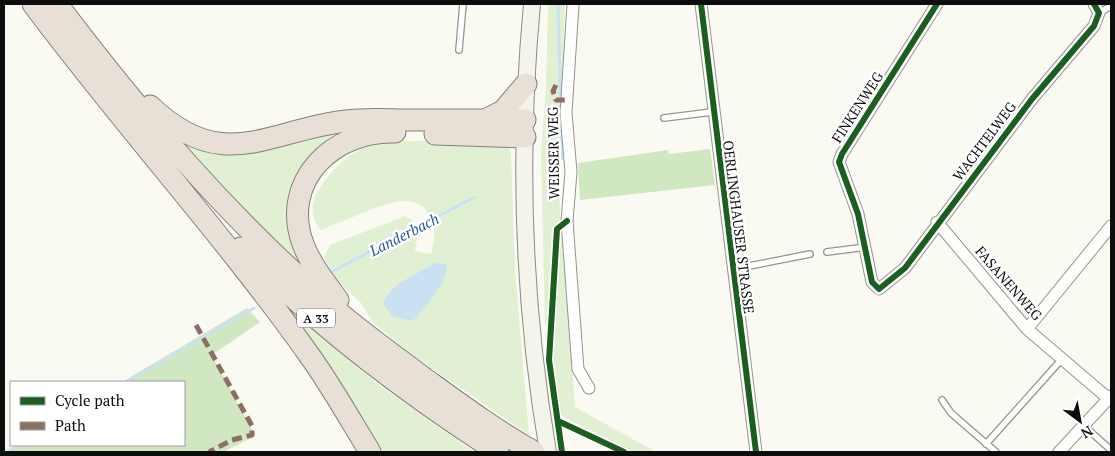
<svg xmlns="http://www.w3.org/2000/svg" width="1115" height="456" font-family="'PT Serif',serif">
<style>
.green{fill:#e1f0d3}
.forest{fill:#d1e7c2}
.water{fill:#cae1f3}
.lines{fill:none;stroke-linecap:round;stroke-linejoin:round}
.stream{stroke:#cae1f3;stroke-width:3}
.service-casing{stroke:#949490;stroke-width:8}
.minor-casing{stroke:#949490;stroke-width:13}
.secondary-casing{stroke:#8a8a87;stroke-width:18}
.motorway-casing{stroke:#81817d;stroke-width:23}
.service{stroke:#fefefd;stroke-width:5.5}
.minor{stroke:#fefefd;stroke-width:11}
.secondary{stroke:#f4f4ea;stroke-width:16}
.motorway{stroke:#e8e0d7;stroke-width:21}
.quiet{stroke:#8d6e63;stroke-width:5;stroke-dasharray:10 5;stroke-linecap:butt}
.cycleway-casing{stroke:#fff;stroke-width:9}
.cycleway{stroke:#1b5e20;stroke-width:6}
.labels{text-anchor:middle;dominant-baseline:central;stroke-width:5;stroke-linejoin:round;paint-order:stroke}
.shield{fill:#fff;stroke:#565656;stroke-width:1}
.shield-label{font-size:12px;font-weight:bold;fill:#0d0d0d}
.street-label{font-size:14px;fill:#0d0d0d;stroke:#fff}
.water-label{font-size:15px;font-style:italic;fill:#1d5799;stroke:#fff}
</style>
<rect width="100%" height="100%" fill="#fafaf2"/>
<path class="green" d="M548 4H565L559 159 560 219 552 228 547 325H545L541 155 546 86Z
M401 127 303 175V267L240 205 179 139Z
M497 142 509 147 511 154 515 270 529 435 407 351 373 322 361 303 335 278 324 257 330 245 405 216 412 220 418 233 415 251 431 254C435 240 436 230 430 216 425 204 414 201 401 201 388 201 337 224 321 230 310 218 310 202 320 188 330 173 346 154 364 148 395 137 462 142 497 142Z
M560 232H563L575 407 656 452H634L560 415 552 360Z
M283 303 380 386 474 452H377Z"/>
<path class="forest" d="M710 149 715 185 580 200 578 163 668 150 669 154Z
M247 308 260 322 212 355 255 436 223 452H4L17 445H184V382H122Z"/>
<path class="water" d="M434 263 447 264C446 286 427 304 413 321L393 317 383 303C393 281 416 276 434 263Z"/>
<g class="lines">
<path class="stream" d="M557 160 562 158 558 4
M333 271 475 197
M126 382 254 308
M6 452 19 445"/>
<g class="service-casing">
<path id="service" d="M1099 13 1111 6
M459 50 463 4
M664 118 712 112
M827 252 866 247
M734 269 810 254
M942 400 951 413 996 452
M1084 426 1111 450
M986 444 1062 359"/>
</g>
<g class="minor-casing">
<path id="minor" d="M573 4 566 113 571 172 567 221 578 369 589 388
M701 4 756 452
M937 4 842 154 839 162 858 214 872 282 879 289 905 268 1032 99 1094 26 1099 13 1094 4
M937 222 1027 329 1109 399
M1027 329 1111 226
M1059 452 1111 396"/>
</g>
<g class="secondary-casing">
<path id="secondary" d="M532 4C518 153 523 305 548 452"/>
</g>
<g class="motorway-casing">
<path id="motorway" d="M33 4C123 125 225 236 312 359 333 389 351 421 370 452
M57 4C141 115 231 221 337 311 365 335 395 356 424 378 460 404 495 430 534 452
M150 106C223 175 265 131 346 121 367 118 390 120 411 120 449 120 487 120 525 120
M485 120 503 111 526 84
M435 134 525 137
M241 248C318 326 406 393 498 452
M338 300C325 282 311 265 303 244 280 181 333 130 395 132"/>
</g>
<use href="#service" class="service"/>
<use href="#minor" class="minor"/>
<use href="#secondary" class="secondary"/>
<use href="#motorway" class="motorway"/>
<path class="quiet" d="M556 85 553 91 556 100H567
M196 325 252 426V435L232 440 209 452"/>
<g class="cycleway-casing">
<path id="cycleway" d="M701 4 756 452
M937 4 842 154 839 162 858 214 872 282 879 289 905 268 1032 99 1094 26 1099 13 1094 4
M558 421 624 452
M562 452 549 360 557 229 567 221"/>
</g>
<use href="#cycleway" class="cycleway"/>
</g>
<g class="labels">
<rect class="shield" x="297" y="308.5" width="38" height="19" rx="4"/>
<g class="shield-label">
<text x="316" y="318">A 33</text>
</g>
<g class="street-label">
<text transform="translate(857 107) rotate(-57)">FINKENWEG</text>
<text transform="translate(984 141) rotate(-53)">WACHTELWEG</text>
<text transform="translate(553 153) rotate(-91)">WEISSER WEG</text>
<text transform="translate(739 227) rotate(83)">OERLINGHAUSER STRASSE</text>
<text transform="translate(1009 283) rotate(49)">FASANENWEG</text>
</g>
<g class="water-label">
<text transform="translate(404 234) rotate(-27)">Landerbach</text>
</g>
</g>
<rect width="1115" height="456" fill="none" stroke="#0d0d0d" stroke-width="10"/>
<rect x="10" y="381" width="175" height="65" fill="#ffffff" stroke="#9e9e9e"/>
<rect x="20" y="397" width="25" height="8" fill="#1b5e20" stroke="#9e9e9e"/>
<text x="55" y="406" font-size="15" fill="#0d0d0d">Cycle path</text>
<rect x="20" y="422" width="25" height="8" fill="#8d6e63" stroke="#9e9e9e"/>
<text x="55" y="431" font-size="15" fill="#0d0d0d">Path</text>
<g transform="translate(1080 421) rotate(148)" stroke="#ffffff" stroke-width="4" paint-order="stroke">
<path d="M0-4L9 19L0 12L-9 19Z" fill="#0d0d0d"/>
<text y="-8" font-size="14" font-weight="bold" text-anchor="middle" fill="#0d0d0d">N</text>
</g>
</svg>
